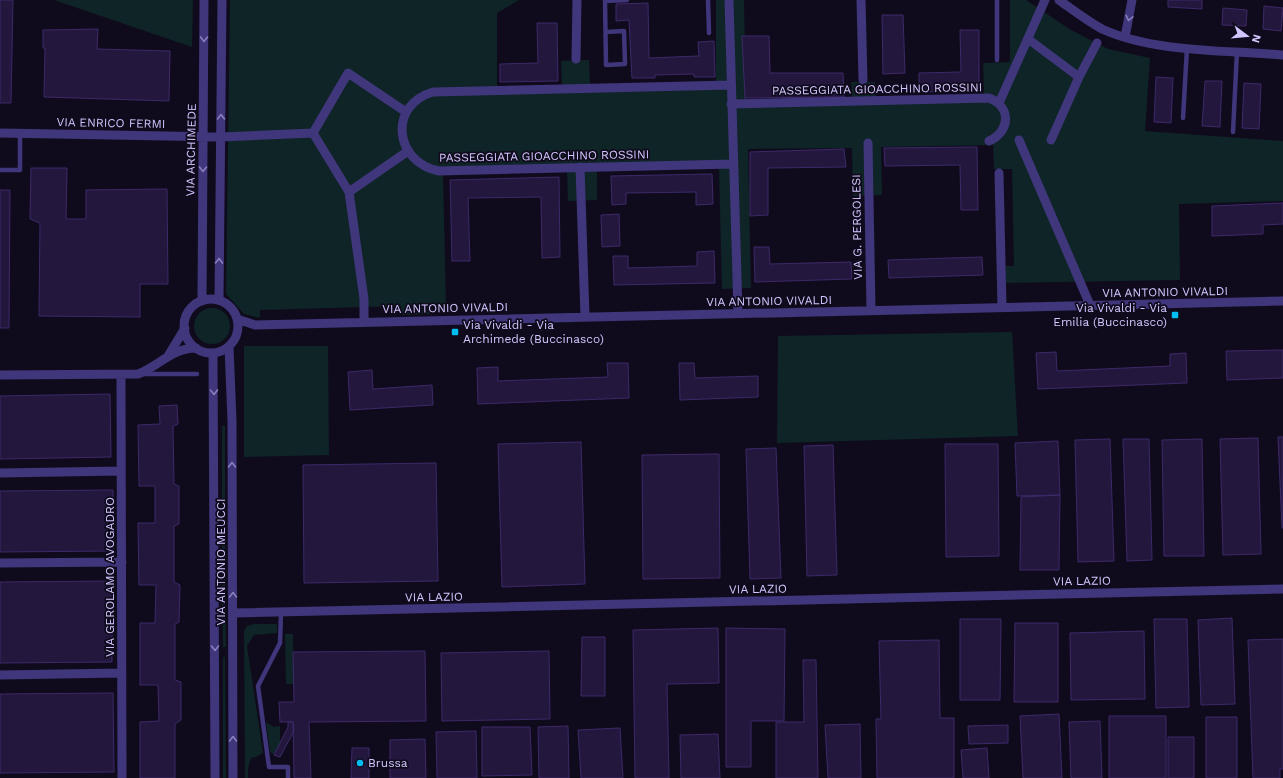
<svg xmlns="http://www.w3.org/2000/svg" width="1283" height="778" font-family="'Work Sans',sans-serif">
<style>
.green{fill:#0e2426}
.building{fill:#23173d;stroke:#3d2969}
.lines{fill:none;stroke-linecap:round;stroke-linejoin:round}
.lane{stroke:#40367b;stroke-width:4.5}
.street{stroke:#40367b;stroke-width:9}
.oneway{stroke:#8a7ebd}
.poi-dot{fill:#00bef1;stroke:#100b1c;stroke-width:1.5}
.labels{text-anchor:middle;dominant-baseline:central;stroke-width:3.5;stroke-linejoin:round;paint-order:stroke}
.street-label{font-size:12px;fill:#d3c6ff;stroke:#100b1c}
.poi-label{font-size:12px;fill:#d3c6ff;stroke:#100b1c;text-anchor:start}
</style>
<rect width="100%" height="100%" fill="#100b1c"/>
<path class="green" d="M54 0H193L192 47Z
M230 0H519L497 13V87H562L561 61 589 60 590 85 716 82V0H744L746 102 852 99 851 82H875L876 98 984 95 983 63 1010 62V0H1026L1071 30 1108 49 1150 58 1145 131 1283 141V201L1179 204 1180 280 1006 283V266H1014L1012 169H994L993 145 881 147 882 195 853 196 852 148 748 149 751 288 722 289 719 168 597 171V200L568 201 567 171 443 173 446 305 431 306V314L402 315 401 306 260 310V318L244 314 226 294Z
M194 326a18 18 0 1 1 36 0a18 18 0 1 1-36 0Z
M1012 332 1018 436 777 443 778 336Z
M244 346H328L329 455 244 457Z
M222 426H225V556H222Z
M222 564H225L226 647H223Z
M254 624H277V633L254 635 247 646 263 753 256 757 251 758 248 768V778H245L244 631 247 626Z
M285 634H293L294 684H286Z
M223 657H225L226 778H223Z
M266 722 274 727 280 726V743L274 755 270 752Z"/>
<path class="building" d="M0 0H13L11 103H0Z
M1168 0H1202V9L1168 7Z
M648 3 649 58 699 56 698 42 714 41 715 77H694V74L655 75V78H632L629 20 616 21V4Z
M1264 6 1283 8 1281 31 1263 29Z
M1223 8 1247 10 1246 26 1222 25Z
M882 15H903L905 73 883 74Z
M537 23H557L558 81 500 82V64L538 63Z
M98 29 97 49 170 51 169 101 44 97 45 48H43V30Z
M960 30H979V91L919 92V73L961 72Z
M742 36H769L770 73H843L844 97 745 98Z
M1156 77 1173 78 1171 123 1154 122Z
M1205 81H1222L1220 127 1202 126Z
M1244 83 1261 84 1259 129 1242 128Z
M977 147 978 210H961L960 165 885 166 884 148Z
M844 149 846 167 768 168V215L750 216V152Z
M31 168H67L66 219H86V190L167 189 168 284H140V317L39 316 40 223 30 219Z
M712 174 713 204 696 205V192L626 193V204L612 205 611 176Z
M559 177 560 257 542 258 541 197 468 198 470 261H452L450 180Z
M0 190H10L9 328H0Z
M1283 203V224L1263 225V234L1212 236V206Z
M619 214 620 246 602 247 601 215Z
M754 247H769L770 264 851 262 852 279 755 282Z
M714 251 715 283 614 285 613 256H628V268L697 266V252Z
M982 257 983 275 889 278 888 260Z
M1283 350V378L1227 380 1226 351Z
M1056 352 1057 371 1170 366V354L1186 353 1187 383 1038 389 1036 353Z
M607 363H628L629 398 478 404 477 368 498 367V381L608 377Z
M679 363H694L695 378 758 376V397L680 400Z
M372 370 373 389 432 385 433 405 350 410 348 372Z
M110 394 111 457 0 459V396Z
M177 405 178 424 173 426 174 484 179 486V524L174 526V582L180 585 179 622 175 624V680L181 682V720L175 724V778H140V722L159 721 158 685H140V623H155L156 585H139L138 523H155V486H139L138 425 160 424 159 406Z
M1278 437H1283V528H1282Z
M1258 438 1261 554 1223 555 1220 439Z
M1110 439 1114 561 1078 562 1075 440Z
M1123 439H1149L1152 560 1127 561Z
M1202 439 1204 556H1164L1162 440Z
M1058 441 1060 495 1017 496 1015 443Z
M581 442 585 584 502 587 498 444Z
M945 444H998L999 556 946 557Z
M833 445 837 575 807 576 804 446Z
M776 448 781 578 750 579 746 449Z
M719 454 720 578 643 579 642 455Z
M436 463 438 581 304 583 303 465Z
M113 490V551L0 552V491Z
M1060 495 1059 570H1020L1021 497Z
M112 581V662L0 663V582Z
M1232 618 1235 704 1201 705 1198 620Z
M960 619H1001L1000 700H960Z
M1154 619H1187L1189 707 1156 708Z
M1015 623H1058V702H1014Z
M718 628 719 683 667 684 669 778H635L633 630Z
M726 628 785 629 784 721H751V767H726Z
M1144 631 1145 699 1071 700 1070 633Z
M582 637H605V696H581Z
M1283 639V769H1280V778H1253L1248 640Z
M939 640 940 718H954V778H877L876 719H881L879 641Z
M425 651 426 721 309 722 311 778H294L293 722H280L279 702H294L293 652Z
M549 651 550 719 442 721 441 653Z
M803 660H816L818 778H776V722H804Z
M113 693 114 772 0 773V694Z
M1059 714 1062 778H1023L1020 716Z
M1109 716H1166V778H1109Z
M1206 717H1237V778H1206Z
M1100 721 1102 778H1071L1069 722Z
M288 722H293L294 731 280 757 274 755 288 727Z
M860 724 861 778H828L825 725Z
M1008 725V743L969 744 968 726Z
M568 726 569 778H539L538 727Z
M482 727H530L532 775 482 776Z
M620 728 623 778H581L578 730Z
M476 731 477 778H437L436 732Z
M718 734 720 778H681L680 735Z
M1168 737H1194V778H1168Z
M425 739 426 778H390V740Z
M352 748H369V778H351Z
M987 748 989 778H963L961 750Z"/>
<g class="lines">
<path class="lane" d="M605 0 606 65 625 64 624 31 606 32
M708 0 709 33
M605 1 627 0
M997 60V0
M1183 118 1187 48
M1233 132 1237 51
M0 170H20V133
M143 374H197
M281 612 280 643 258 686 269 767H288V778"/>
<path class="street" d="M729 0 738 313
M861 0 863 80
M1059 0C1073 10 1087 21 1102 29 1155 53 1226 50 1283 55
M1125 37 1132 0
M1028 39 1079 77
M576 59 577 0
M731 85 433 92C388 105 394 162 439 171L733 164
M999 103 1045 0
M731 104 989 98C1012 107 1010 132 989 141
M0 133 221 137 313 133
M313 133 349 192 364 299V322
M313 133 348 73 406 112
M1019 140 1090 305
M1051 140 1079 77 1097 43
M868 143 871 310
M580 167 585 316
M999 173 1002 307
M349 192 408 151
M184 326a27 27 0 1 1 54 0a27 27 0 1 1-54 0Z
M219 300 222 0
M202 301 204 0
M237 319 255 325 1283 301
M229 347 232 421 233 778
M213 353 215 778
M168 356 185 328
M0 375 138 374C159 366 172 348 196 348
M121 375 122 778
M0 473 121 471
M0 563 122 562
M233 613 1283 589
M0 675 122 673"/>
</g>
<defs><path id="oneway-chevron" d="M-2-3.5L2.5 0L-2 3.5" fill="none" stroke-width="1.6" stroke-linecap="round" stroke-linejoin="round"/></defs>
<g class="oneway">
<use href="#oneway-chevron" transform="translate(1129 18) rotate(103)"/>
<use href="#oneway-chevron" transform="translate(204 39) rotate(91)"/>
<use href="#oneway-chevron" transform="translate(221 117) rotate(-90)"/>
<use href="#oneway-chevron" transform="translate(203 169) rotate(91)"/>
<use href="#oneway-chevron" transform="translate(219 261) rotate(-89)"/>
<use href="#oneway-chevron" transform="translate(214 392) rotate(89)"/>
<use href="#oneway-chevron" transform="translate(232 465) rotate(-90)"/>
<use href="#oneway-chevron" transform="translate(233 595) rotate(-90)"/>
<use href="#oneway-chevron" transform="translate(215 648) rotate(90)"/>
<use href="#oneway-chevron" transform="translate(233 739) rotate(-90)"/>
</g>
<g class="poi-dot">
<rect x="1171" y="311" width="8" height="8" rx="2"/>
<rect x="451" y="328" width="8" height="8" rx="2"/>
<circle cx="360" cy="763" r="4"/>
</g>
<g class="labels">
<g class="street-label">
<text transform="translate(877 89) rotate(-1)">PASSEGGIATA GIOACCHINO ROSSINI</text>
<text transform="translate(111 123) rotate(1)">VIA ENRICO FERMI</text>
<text transform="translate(191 150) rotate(-89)">VIA ARCHIMEDE</text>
<text transform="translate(544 156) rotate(-1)">PASSEGGIATA GIOACCHINO ROSSINI</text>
<text transform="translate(857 227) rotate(-91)">VIA G. PERGOLESI</text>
<text transform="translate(1165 292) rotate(-1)">VIA ANTONIO VIVALDI</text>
<text transform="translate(769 301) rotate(-1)">VIA ANTONIO VIVALDI</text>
<text transform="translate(445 308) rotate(-1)">VIA ANTONIO VIVALDI</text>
<text transform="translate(221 562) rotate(-90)">VIA ANTONIO MEUCCI</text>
<text transform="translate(110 577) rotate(-90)">VIA GEROLAMO AVOGADRO</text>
<text transform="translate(1082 581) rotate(-1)">VIA LAZIO</text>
<text transform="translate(758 589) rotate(-1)">VIA LAZIO</text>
<text transform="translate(434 597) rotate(-1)">VIA LAZIO</text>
</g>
<g class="poi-label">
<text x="1167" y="308" text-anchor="end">Via Vivaldi - Via<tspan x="1167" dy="14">Emilia (Buccinasco)</tspan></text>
<text x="463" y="325">Via Vivaldi - Via<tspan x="463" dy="14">Archimede (Buccinasco)</tspan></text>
<text x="368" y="763">Brussa</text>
</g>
</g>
<g transform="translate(1247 36) rotate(106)" stroke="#100b1c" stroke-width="3" paint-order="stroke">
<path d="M0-3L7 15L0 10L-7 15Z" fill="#d3c6ff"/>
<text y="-6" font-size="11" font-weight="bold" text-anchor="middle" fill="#d3c6ff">N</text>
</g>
</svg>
